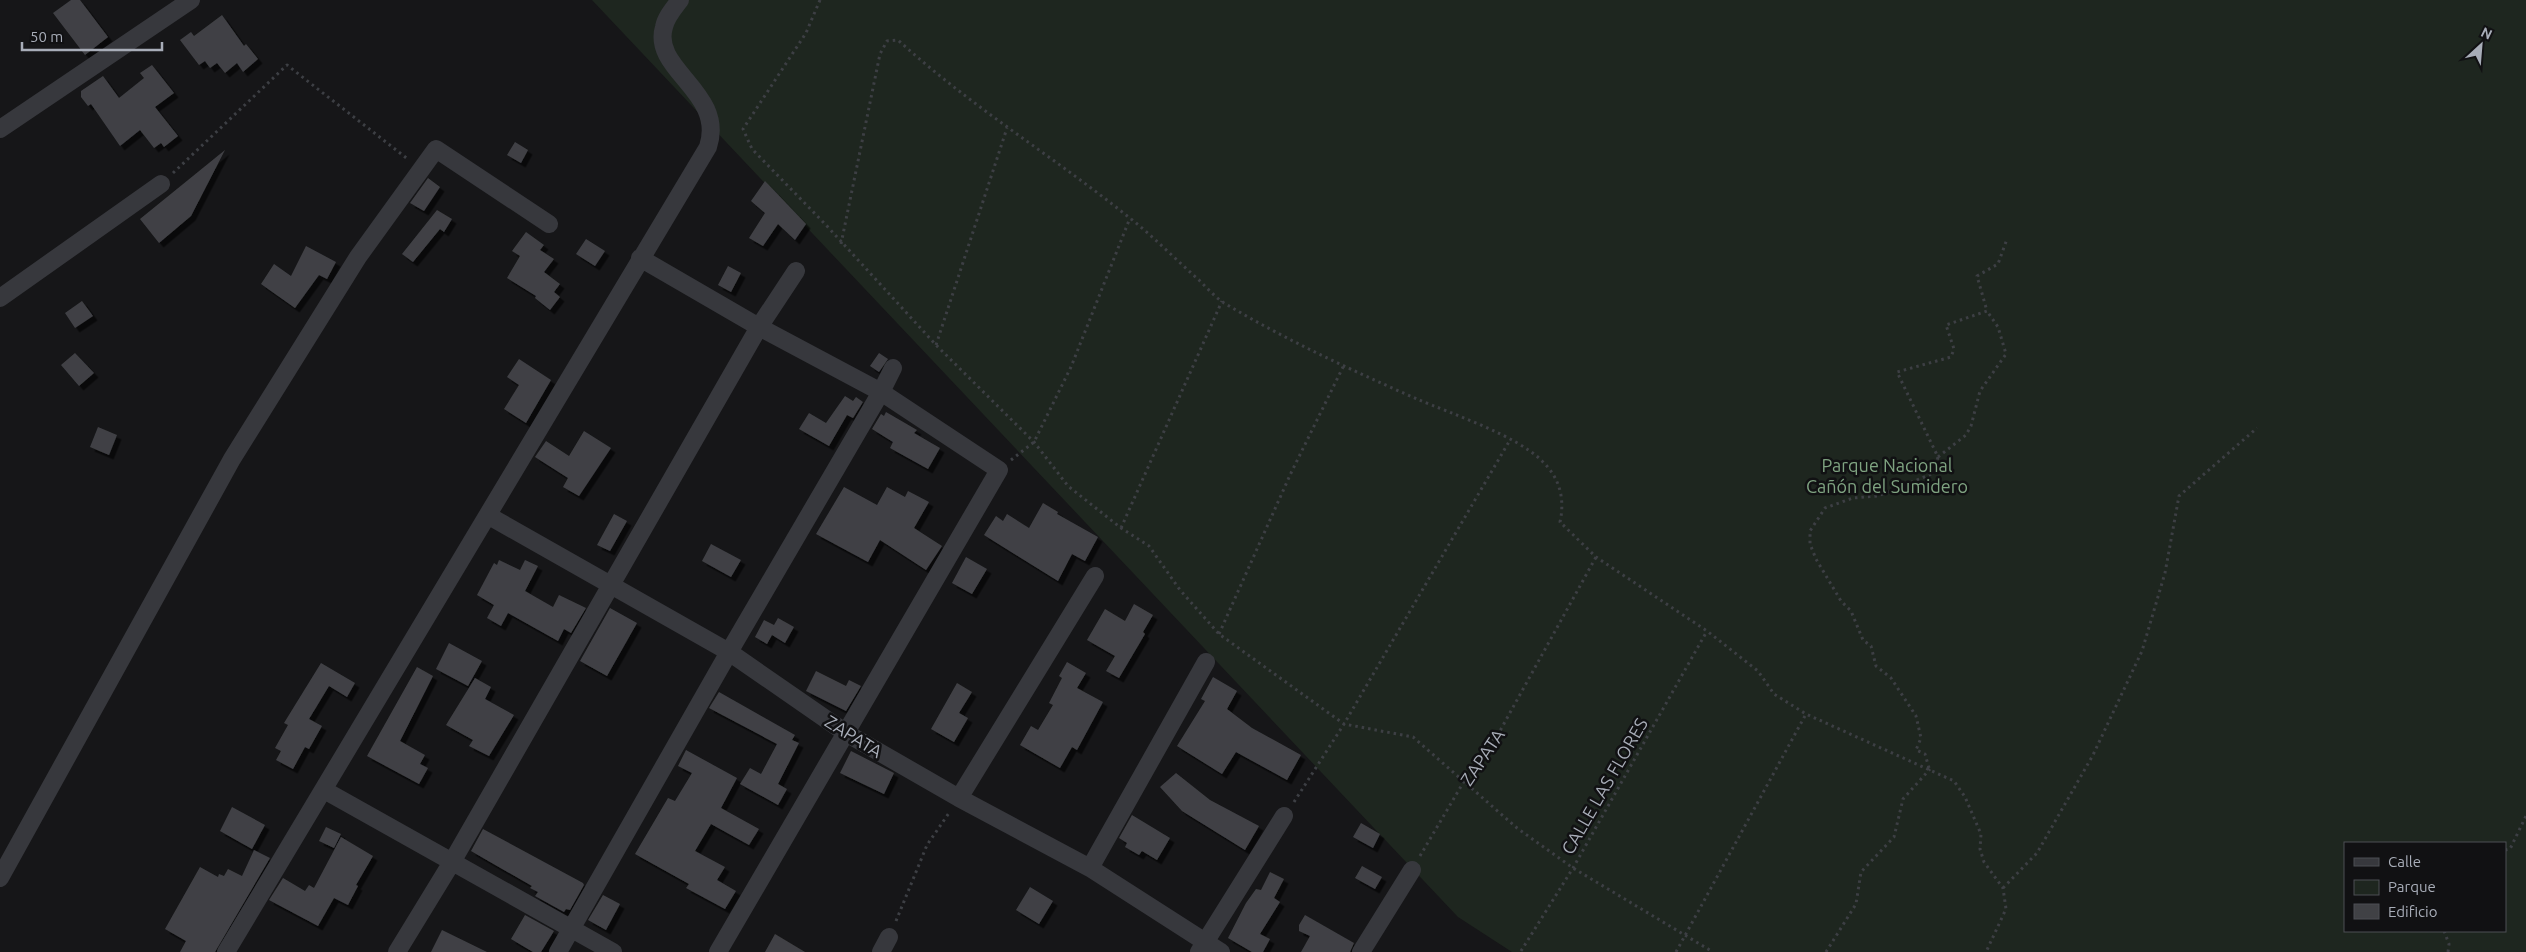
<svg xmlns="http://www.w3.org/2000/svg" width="2526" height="952" font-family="Ubuntu,sans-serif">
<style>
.green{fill:#1e261f;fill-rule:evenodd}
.building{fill:#404145;filter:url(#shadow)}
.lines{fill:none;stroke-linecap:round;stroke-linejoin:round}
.path{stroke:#3d3f44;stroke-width:3;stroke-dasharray:2.5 4;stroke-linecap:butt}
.minor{stroke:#37383d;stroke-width:18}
.labels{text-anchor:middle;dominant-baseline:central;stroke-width:5;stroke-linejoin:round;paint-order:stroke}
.park-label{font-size:18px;fill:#7fa381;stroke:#111113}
.street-label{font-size:18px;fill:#a8adb8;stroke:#111113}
</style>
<defs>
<filter id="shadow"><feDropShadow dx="4.5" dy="4.5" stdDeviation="0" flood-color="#0009"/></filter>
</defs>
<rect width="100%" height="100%" fill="#161618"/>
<path class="green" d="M592 0H2526V952H1512L1458 917ZM2345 843H2505V931H2345Z"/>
<path class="building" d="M71 0H80L108 37 85 55 53 13Z
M222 15 244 46 246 44 258 59 243 72 237 63 225 73 217 63 210 68 205 61 199 65 180 40 191 32 194 36Z
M152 65 174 93 155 107 178 136 164 147 161 143 154 148 140 130 120 146 91 104 88 106 81 97V91L103 76 119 98 144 78 140 73Z
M515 142 528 150 521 163 507 155Z
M225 150 191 216 159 243 140 219Z
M428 178 440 187 424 211 410 203Z
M765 181 806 224 795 240 778 224 763 246 749 238 765 213 751 201Z
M437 210 452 219 444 232 440 229 413 262 402 254Z
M526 232 544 245 540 250 554 259 544 272 560 284 554 292 560 297 550 310 535 298 536 296 507 278 520 256 512 251Z
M586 239 605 251 595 266 576 254Z
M306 246 336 262 327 279 319 275 295 308 261 284 274 264 291 276Z
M728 266 741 273 731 292 718 285Z
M82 301 93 316 75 328 65 313Z
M75 353 94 373 79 386 61 365Z
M879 353 888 359 879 372 870 366Z
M519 359 551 380 526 423 504 409 519 385 507 377Z
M845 396 853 401 856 397 863 402 853 418 847 415 829 446 799 429 809 413 826 423Z
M886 412 917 430 914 433 940 448 928 469 890 448 893 442 872 429 881 414 884 416Z
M98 427 117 435 109 455 90 447Z
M584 431 611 448 579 496 563 487 568 478 535 457 546 441 569 456Z
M844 487 877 505 887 487 905 497 908 491 929 502 914 528 942 546 926 570 880 540 868 562 816 534Z
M1043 503 1058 512 1057 514 1098 537 1085 561 1072 554 1058 581 984 535 996 516 1003 521 1007 514 1029 528Z
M614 514 627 521 610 551 597 545Z
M711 544 741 560 731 577 702 561Z
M966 557 987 569 972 594 952 583Z
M499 560 520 570 525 560 538 566 525 591 553 607 559 595 586 608 571 633 564 629 558 641 508 613 501 626 487 618 494 605 477 595 494 563 497 565Z
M1134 604 1153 615 1143 632 1145 634 1119 678 1106 671 1115 656 1087 640 1105 609 1125 621Z
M610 608 637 623 607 676 580 661Z
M778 618 794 627 785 643 772 635 767 644 755 637 764 620 774 625Z
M449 643 482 661 468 686 436 669Z
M1067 662 1086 673 1077 688 1103 702 1077 750 1072 747 1060 768 1020 745 1031 726 1038 730 1053 705 1049 703 1062 678 1059 676Z
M321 663 355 683 347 697 329 686 309 719 322 726 309 749 305 747 293 769 276 760 281 751 275 748 288 725 284 723Z
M417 667 433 676 400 741 425 755 420 764 428 768 419 784 367 756Z
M816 671 846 686 849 680 861 686 846 711 806 691Z
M1213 677 1237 691 1227 709 1252 728 1301 755 1287 780 1236 752 1222 774 1177 746 1205 701 1201 699Z
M475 678 491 687 485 699 514 715 489 756 469 746 473 740 446 725Z
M957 683 972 692 959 713 968 718 954 742 931 729Z
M719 692 795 735 792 740 799 743 778 784 787 789 778 805 740 784 750 768 761 774 777 744 709 708Z
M686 750 737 778 721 808 759 829 749 845 711 824 695 851 725 867 717 880 736 891 725 909 686 888 689 884 635 854 668 798 675 801 692 773 678 766Z
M851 751 894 773 884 794 840 773Z
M1176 773 1210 800 1259 826 1245 850 1182 811 1160 787Z
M232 807 265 825 252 849 220 831Z
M1132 815 1170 838 1157 860 1142 851 1139 855 1125 847 1127 843 1119 838Z
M1361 823 1380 834 1373 848 1353 837Z
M326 827 341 834 334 848 319 841Z
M483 829 583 883 584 885 570 910 566 909 564 912 535 896 538 892 530 888 532 886 471 851Z
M341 837 373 856 356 885 358 886 348 905 334 898 318 926 269 900 283 878 305 891 309 885 314 888Z
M254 850 270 858 215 952H180L186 941 165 929 200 867 218 877 219 874 224 876 228 869 242 876Z
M1362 866 1382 877 1375 889 1355 878Z
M1270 872 1284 879 1274 898 1280 902 1260 934 1270 939 1263 952H1252L1228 938 1246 903 1256 889 1261 890Z
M1030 887 1053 901 1039 924 1016 910Z
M603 895 620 904 606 930 588 920Z
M525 915 554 931 541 952H533L511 939Z
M1305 915 1354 943 1350 952H1301L1310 936 1299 931V925Z
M442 930 487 952H431Z
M775 934 805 952H765Z"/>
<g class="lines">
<path class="path" d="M820 0 806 33 743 129 752 149 826 225 936 345 1034 442 1068 486 1121 528 1149 546 1180 590 1219 634 1344 724 1413 737 1517 828 1573 868 1713 952
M173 173 287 65 409 160
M841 244 880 54 887 41 898 40C969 105 1051 155 1126 215 1152 235 1175 259 1199 280 1207 288 1215 297 1224 303 1286 340 1351 370 1417 399 1452 414 1516 435 1542 461 1560 478 1565 499 1560 522L1596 557 1707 631 1758 671 1774 694 1806 714 1954 781 1965 797 1981 834 1980 849 1984 862 2003 888 2006 909 1986 952
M936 345 1007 128
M1938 457 1966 435 1971 426 1980 391 2006 354 1998 327 1987 311
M1011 460 1034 442 1071 367 1130 218
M1121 528 1222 301
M1219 634 1291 473 1343 367
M1929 768 1925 754 1916 750 1921 738 1916 716 1891 678 1876 666 1871 646 1863 640 1851 611 1841 601 1816 559 1810 544V531L1825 508 1853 498 1878 496 1934 473 1938 457 1897 372 1951 357 1954 349 1946 325 1987 311 1977 276 1998 264 2007 239
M1294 802 1344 724 1510 440
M2505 850 2510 849 2526 816
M1420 856 1463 783 1501 729 1596 557
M2003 888 2037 853 2093 755 2142 651 2165 573 2179 496 2257 428
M896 921 927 845 949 813
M2444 931 2449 944 2448 952
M1521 951 1573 868 1707 631
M1676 952 1806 714
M1826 952 1856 904 1861 872 1894 837 1903 799 1930 769"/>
<path class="minor" d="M0 129 191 0
M640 258 759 327 881 392 999 470 718 952
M0 298 161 184
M489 516 729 652 846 733 959 798 1090 868 1221 952
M324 790 613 952
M959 798 1095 576
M1090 868 1206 662
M0 878 232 459 358 257 436 149 549 224
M226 952 708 147C726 92 651 70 664 27 666 17 674 8 680 0
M397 952 452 862 759 327 796 271
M558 952 729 652 881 392 893 368
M881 952 889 937
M1199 952 1284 816
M1361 952 1412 870"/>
</g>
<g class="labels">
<g class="park-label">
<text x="1887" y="465">Parque Nacional<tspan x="1887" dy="21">Cañón del Sumidero</tspan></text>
</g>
<g class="street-label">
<text transform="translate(854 736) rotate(32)">ZAPATA</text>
<text transform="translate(1482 757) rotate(-56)">ZAPATA</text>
<text transform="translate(1604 786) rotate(-60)">CALLE LAS FLORES</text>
</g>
</g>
<rect x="2344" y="842" width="162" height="90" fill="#111113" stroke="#4d4f55"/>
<rect x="2354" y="858" width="25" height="8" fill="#37383d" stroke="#4d4f55"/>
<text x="2388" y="867" font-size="15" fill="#a8adb8">Calle</text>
<rect x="2354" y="880" width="25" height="15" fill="#1e261f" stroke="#4d4f55"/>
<text x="2388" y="892" font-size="15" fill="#a8adb8">Parque</text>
<rect x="2354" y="904" width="25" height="15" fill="#404145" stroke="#4d4f55"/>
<text x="2388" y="917" font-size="15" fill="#a8adb8">Edificio</text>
<g transform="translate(2481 45) rotate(26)" stroke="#111113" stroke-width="4" paint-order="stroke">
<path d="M0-4L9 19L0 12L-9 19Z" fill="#a8adb8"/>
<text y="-8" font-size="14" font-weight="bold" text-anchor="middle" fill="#a8adb8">N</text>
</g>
<path d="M22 42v8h140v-8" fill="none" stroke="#a8adb8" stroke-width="2.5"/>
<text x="30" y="42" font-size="15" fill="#a8adb8" stroke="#111113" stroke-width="4" paint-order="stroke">50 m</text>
</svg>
